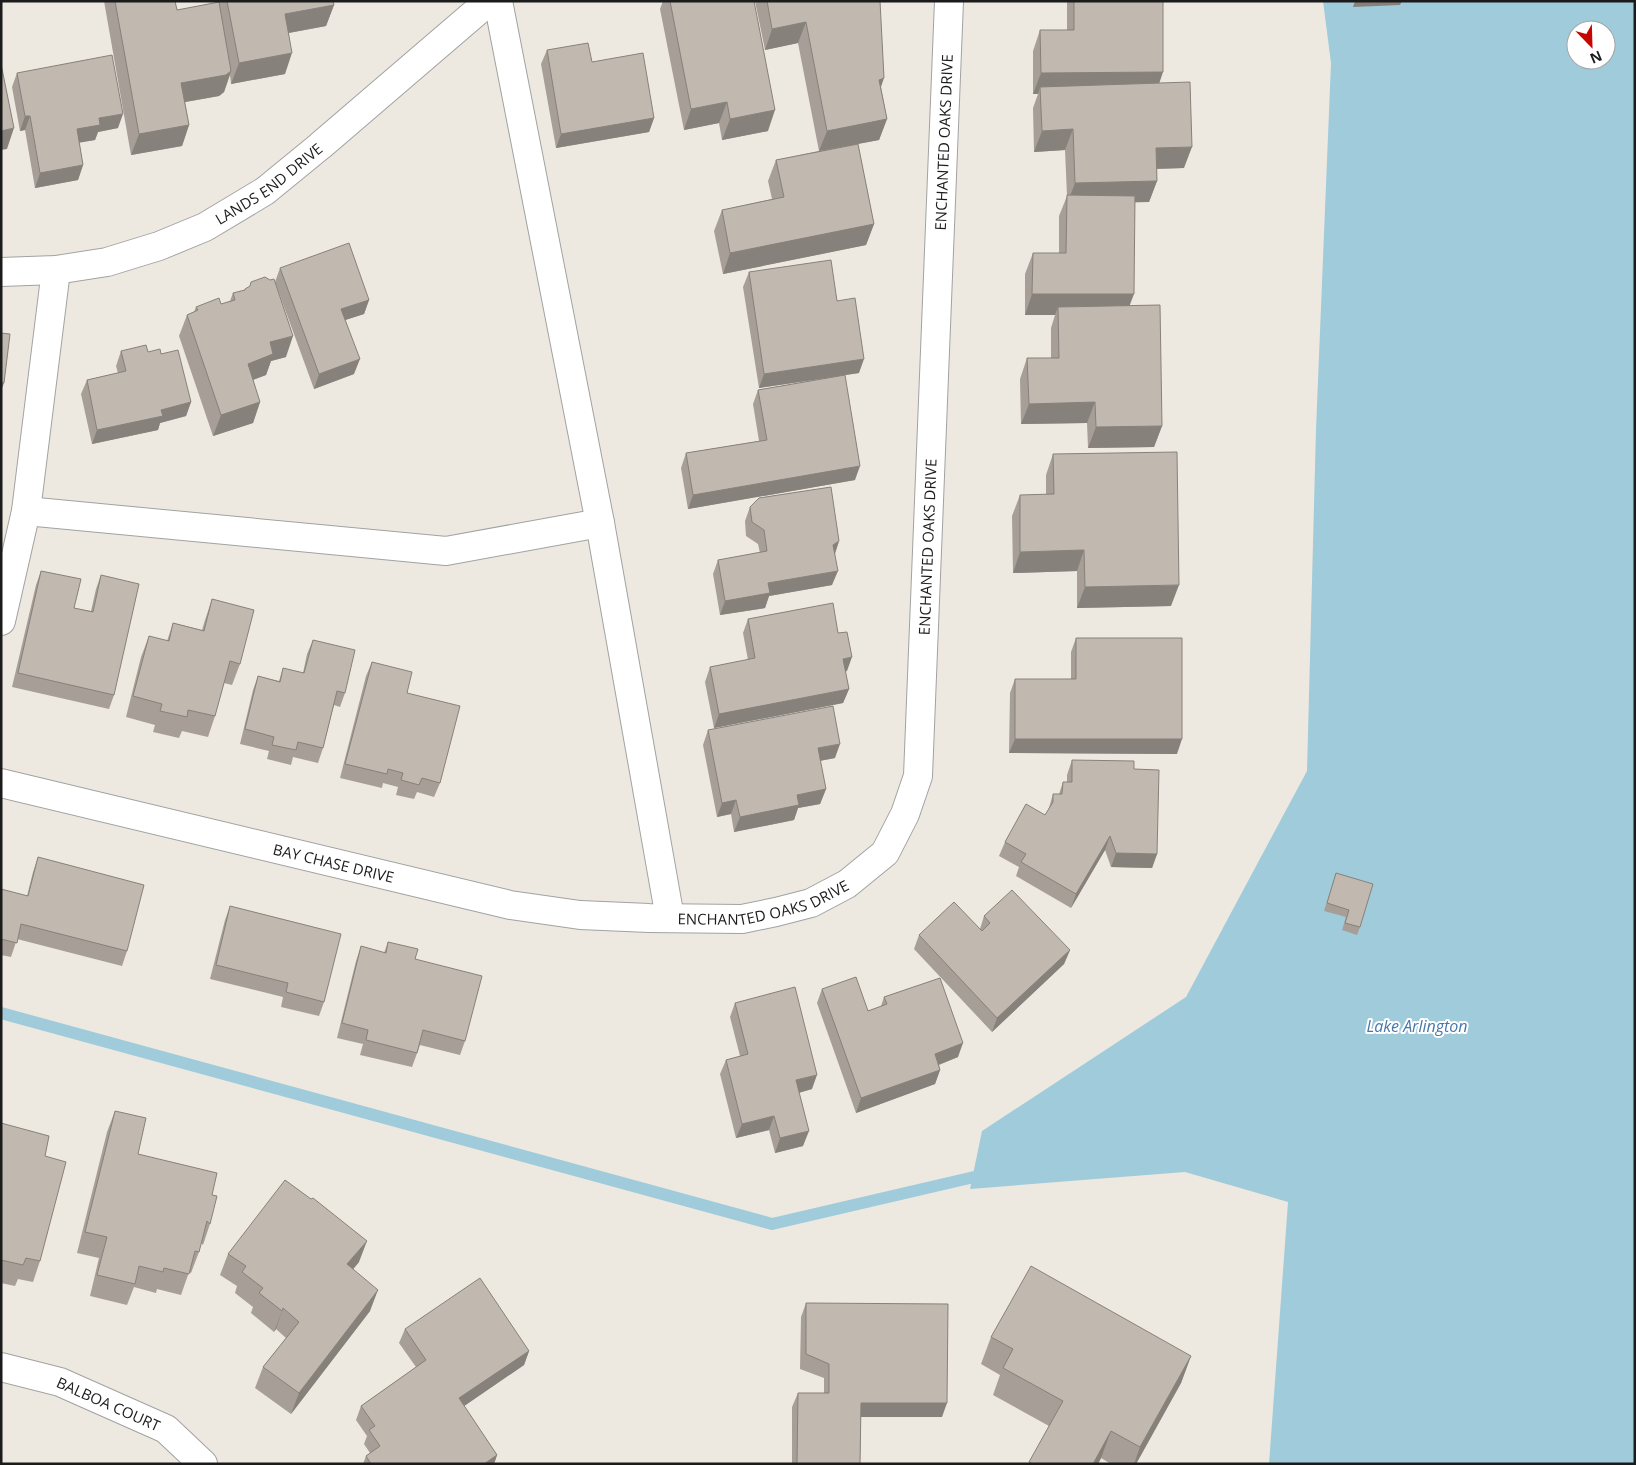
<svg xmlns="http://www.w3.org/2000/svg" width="1636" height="1465" font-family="'Open Sans',sans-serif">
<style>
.water{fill:#a0cbdb;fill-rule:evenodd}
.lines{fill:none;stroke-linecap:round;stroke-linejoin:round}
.stream{stroke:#a0cbdb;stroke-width:12}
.minor-casing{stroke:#a2a2a2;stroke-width:30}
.minor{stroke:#fff;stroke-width:28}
.wall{fill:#a69e97}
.shaded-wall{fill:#87817b}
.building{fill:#c1b8b0;stroke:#87817b}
.labels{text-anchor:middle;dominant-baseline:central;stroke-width:4;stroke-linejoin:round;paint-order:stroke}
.street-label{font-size:15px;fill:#1b1b1b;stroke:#fff}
.water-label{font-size:16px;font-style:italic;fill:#4876a9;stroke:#fff}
</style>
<rect width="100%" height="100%" fill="#ede9e0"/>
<path class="water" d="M1323 1H1635V1464H1269L1288 1202 1185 1172 970 1189 982 1131 1186 997 1307 771 1316 429 1331 63ZM1576 30H1606V60H1576Z"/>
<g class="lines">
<path class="stream" d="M1 1013 772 1224 987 1174"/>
<g class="minor-casing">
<g id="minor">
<path d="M498 1 600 523 670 918"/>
<path id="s1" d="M1 272 56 270 107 262 159 246 205 227 265 191 320 146 489 1"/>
<path d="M26 511 446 551 600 523"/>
<path d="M1 621 26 511 56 270"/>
<path id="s2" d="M1 783 510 905 580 915 649 918 742 919 776 912 811 903 847 884 885 853 905 814 918 776 949 1"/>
<path id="s3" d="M1 1367 60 1382 166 1429 203 1464"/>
</g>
</g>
<use href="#minor" class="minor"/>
</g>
<path class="wall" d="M104 1H175L177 10 216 3V1H333L334 5 326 26 289 33 285 74 231 84 230 75 224 92 219 96 185 102 189 125 182 146 131 155Z
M663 1H754L768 131 722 140 719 123 684 130 660 9Z
M755 1H880L881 87 887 119 879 140 858 144 874 224 866 245 723 274 714 231 722 210 772 199 768 181 776 160 819 151 798 43 765 50Z
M1067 1H1163L1159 83 1184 168 1157 169V181L1149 202H1135L1130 305 1162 426 1154 447 1088 448 1087 423 1021 424 1020 379 1027 358H1051V328L1055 315H1025V274L1033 253H1059V216L1067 196 1065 150 1034 152 1033 108 1038 94H1033V51L1040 30H1067Z
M547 50 592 62 654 118 649 132 556 148 541 64Z
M17 73 118 128 98 132 95 140 79 142 83 165 78 180 35 188 25 130 20 131 12 87Z
M280 268 369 300 364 314 345 320 354 374 314 389 275 282Z
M749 272 837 301 859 373 845 375 855 480 688 509 681 468 686 453 759 441 753 404 758 390 836 377 759 388 743 287Z
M245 289 286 357 271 361 266 375 253 380 260 402 253 423 213 436 179 336 187 315 194 312 196 307 221 304 230 301 233 293 244 291Z
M121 351 148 352 161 354 191 402 186 416 160 423 158 430 92 444 81 394 87 380 118 373 116 366Z
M1053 454 1171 606 1077 608V571L1013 573 1012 516 1020 495H1046V475Z
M750 507 839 541 835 554 832 585 769 596 765 608 720 615 713 574 718 560 760 553 758 544 746 536 745 521Z
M41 571 74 608 91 611 96 589 101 575 114 695 109 709 12 687 36 585Z
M212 599 240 664 232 685 224 683 215 716 208 737 182 731 179 738 153 732 155 725 126 717 141 657 149 636 167 641 173 623 202 630 205 620Z
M748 619 847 671 845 672 849 689 843 703 714 728 705 682 710 667 748 660 743 633Z
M1076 638 1177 754 1009 753 1010 693 1015 679H1071V652Z
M313 640 345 693 340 707 334 705 323 748 318 763 293 757 291 765 267 759 269 751 240 744 253 690 258 676 279 681 283 668 303 673 307 654Z
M372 662 407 693 440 783 434 797 417 792 414 799 396 795 398 787 383 783 382 788 340 778 366 676Z
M708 730 835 758 820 761 826 789 820 804 798 808 794 820 734 832 731 814 717 817 703 745Z
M1072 760 1134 769 1157 854 1152 868 1111 867 1105 850 1071 908 1016 876 1019 867 999 856 1005 842 1045 815 1048 811 1053 794H1059L1063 782H1067V775Z
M38 857 127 951 122 966 17 939 11 957 1 955V889L27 896 33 872Z
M1336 873 1360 927 1357 935 1342 930 1346 917 1324 911Z
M230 906 324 1002 319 1016 281 1007 283 997 210 979 225 920Z
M984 916 1070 950 1064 964 992 1032 914 949 919 935 980 929Z
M388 942 415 959 465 1041 460 1055 420 1045 412 1067 360 1055 363 1044 337 1038 356 961 361 946 384 953Z
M822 989 868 1011 881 1006 884 997 958 1057 939 1065 940 1070 935 1084 856 1113 817 1003Z
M735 1003 812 1089 799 1093 803 1146 775 1153 769 1130 736 1138 720 1074 726 1060 740 1056 730 1017Z
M115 1111 138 1154 212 1195 210 1224 203 1245 201 1243 199 1252 191 1273 189 1272 181 1295 157 1289 156 1293 134 1287 127 1305 90 1296 99 1258 77 1253 107 1132Z
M1 1123 45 1156 40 1261 33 1282 18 1279 15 1286 1 1283Z
M228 1254 359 1262 353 1269 370 1311 291 1414 255 1388 263 1367 286 1338 276 1329 274 1332 251 1313 253 1307 235 1293 237 1286 220 1275Z
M806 1303 942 1417H861L860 1464H792V1407L798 1393H824V1378L800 1369 801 1317Z
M405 1329 529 1351 524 1365 464 1406 497 1455 494 1464H363L366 1456 370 1453 364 1444 367 1436 356 1420 361 1406 416 1367 399 1343Z
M991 1337 1191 1356 1181 1383 1136 1464H1111L1101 1458 1098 1464H1029L1049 1426 993 1395 1000 1375 981 1364Z"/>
<path class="shaded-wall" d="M1355 1H1402L1400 5 1353 7Z
M334 5 326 26 277 35 285 14Z
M806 22 798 43 765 50 772 29Z
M292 53 285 74 231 84 239 63Z
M231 71 224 92 219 96 174 104 181 83Z
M1163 72 1156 93 1040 87 1038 94H1033L1041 73Z
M884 78 877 99 879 80Z
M727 102 719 123 684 130 691 109Z
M775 110 768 131 722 140 730 119Z
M123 114 118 128 98 132 95 140 72 144 77 129 99 118Z
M25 116H30L25 130 20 131Z
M654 118 649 132 556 148 561 134Z
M887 119 879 140 819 151 827 131Z
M189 125 182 146 131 155 139 134Z
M14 128 7 149 1 150V131Z
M1073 129 1065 150 1034 152 1042 131Z
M1192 147 1184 168 1148 169 1156 148Z
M83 165 78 180 35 188 40 173Z
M1157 181 1149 202 1067 204 1075 183Z
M874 224 866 245 723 274 730 253Z
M1032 294H1134L1126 315 1058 307 1055 315H1025Z
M369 300 364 314 336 323 341 309Z
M293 336 286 357 271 361 266 375 240 385 248 364 270 342Z
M360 359 354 374 314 389 319 374Z
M864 359 859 373 759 388 764 374Z
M1 383H4L1 391Z
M191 402 186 416 160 423 158 430 92 444 97 430 161 410Z
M260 402 253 423 213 436 221 415Z
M1095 402 1087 423 1021 424 1029 404Z
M1162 426 1154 447 1088 448 1096 427Z
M860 466 855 480 688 509 693 495Z
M839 541 834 556 833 545Z
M1084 550 1077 571 1013 573 1020 552Z
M838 571 832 585 769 596 765 608 720 615 725 601 768 583Z
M1179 585 1171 606 1077 608 1085 587Z
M852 657 847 671 837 673 843 659Z
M849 689 843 703 714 728 719 714Z
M1015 739H1182L1177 754 1009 753Z
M840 744 835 758 813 762 818 748Z
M826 789 820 804 798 808 794 820 734 832 740 817 797 795Z
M736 800 731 814 717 817 722 803Z
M1110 836 1105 850 1071 908 1076 894Z
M1116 853 1157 854 1152 868 1111 867Z
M1070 950 1064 964 992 1032 997 1018Z
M963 1043 958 1057 930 1068 935 1054Z
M940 1070 935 1084 856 1113 861 1098Z
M817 1075 812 1089 790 1095 796 1080Z
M774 1116 769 1130 736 1138 742 1124Z
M809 1131 803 1146 775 1153 780 1138Z
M367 1241 359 1262 340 1285 347 1264Z
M378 1290 370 1311 291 1414 299 1393Z
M283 1308 276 1329 274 1332 282 1311Z
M529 1351 524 1365 454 1413 459 1398Z
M1191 1356 1181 1383 1136 1464H1134L1140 1447Z
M861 1403H947L942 1417H855Z
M1111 1431 1101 1458 1098 1464H1093Z
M497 1455 494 1464H484Z"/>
<path class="building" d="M115 1H175L177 10 219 2 231 71 226 75 181 83 189 125 139 134Z
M227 1H333L334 5 285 14 292 53 239 63Z
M670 1H754L775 110 730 119 727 102 691 109Z
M767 1H880L884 78 879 80 887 119 827 131 806 22 772 29Z
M1074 1H1163V72L1041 73 1040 30H1074Z
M588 43 592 62 643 53 654 118 561 134 547 50Z
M112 55 123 114 99 118 100 125 77 129 83 165 40 173 30 116H25L17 73Z
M1 64 14 128 1 131Z
M1190 82 1192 147 1156 148 1157 181 1075 183 1073 129 1042 131 1040 87Z
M858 144 874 224 730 253 722 210 784 197 776 160Z
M1067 195 1135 196 1134 294H1032L1033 253H1066Z
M349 243 369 300 341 309 360 359 319 374 280 268Z
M831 260 837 301 855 298 864 359 764 374 749 272Z
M265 277 270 280 274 279 293 336 270 342 273 354 248 364 260 402 221 415 187 315 198 310 196 307 219 298 221 304 235 300 233 293 245 290V289L250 286 251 282Z
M1160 305 1162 426 1096 427 1095 402 1029 404 1027 358H1059L1058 307Z
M1 333 10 334 4 383H1Z
M146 345 148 352 160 349 161 354 178 350 191 402 161 410 163 416 97 430 87 380 126 371 121 351Z
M845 375 860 466 693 495 686 453 767 440 758 390Z
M1177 452 1179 585 1085 587 1084 550 1020 552V495L1054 494 1053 454Z
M831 487 839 541 833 545 838 571 768 583 770 593 725 601 718 560 767 551 764 530 752 522 750 507 759 498Z
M41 571 81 579 74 608 93 612 101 575 139 584 114 695 18 673Z
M212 599 254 610 240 664 230 661 215 716 188 710 187 717 160 711 162 704 133 696 149 636 169 641 173 623 204 631Z
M833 603 838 633 847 632 852 657 843 659 849 689 719 714 710 667 755 658 748 619Z
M1076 638H1182V739H1015V679H1076Z
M313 640 355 650 345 693 337 691 323 748 298 742 296 750 272 745 274 737 245 729 258 676 280 682 283 668 304 673Z
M372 662 412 672 407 693 460 706 440 783 422 778 419 785 401 780 403 773 388 769 387 774 345 764Z
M833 706 840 744 818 748 826 789 797 795 799 805 740 817 736 800 722 803 708 730Z
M1072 760 1134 761V769L1159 770 1157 854 1116 853 1110 836 1076 894 1021 862 1026 854 1005 842 1026 804 1045 815 1053 802V794H1062L1063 782H1072Z
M38 857 144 885 127 951 21 924 17 943 1 939V889L28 896Z
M1336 873 1373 884 1360 927 1345 923 1349 910 1327 903Z
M1012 890 1070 950 997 1018 919 935 954 902 982 931 990 923 984 916Z
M230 906 341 934 324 1002 286 992 288 983 216 965Z
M388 942 418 949 415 959 482 976 465 1041 423 1030 417 1053 366 1040 368 1030 342 1023 361 946 386 953Z
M856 977 868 1011 887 1004 884 997 940 978 963 1043 935 1054 940 1070 861 1098 822 989Z
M795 987 817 1075 796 1080 809 1131 780 1138 774 1116 742 1124 726 1060 748 1054 735 1003Z
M115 1111 146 1118 138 1154 217 1173 212 1195 217 1196 210 1224 207 1221 199 1252 195 1251 189 1274 164 1268 163 1272 139 1266 135 1284 97 1275 107 1237 85 1232Z
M1 1123 49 1136 45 1156 66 1162 40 1261 26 1258 23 1265 1 1260Z
M285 1180 311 1199 313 1198 367 1241 347 1264 378 1290 299 1393 263 1367 299 1322 283 1308 282 1311 259 1293 263 1288 242 1272 246 1266 228 1254Z
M1031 1266 1191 1356 1140 1447 1111 1431 1093 1464H1033L1029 1462 1063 1401 1003 1368 1013 1349 991 1337Z
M480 1278 529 1351 459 1398 497 1455 484 1464H371L366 1456 380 1446 369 1430 375 1426 361 1406 426 1360 405 1329Z
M806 1303 948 1304 947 1403H861L860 1464H797L798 1393H829V1364L806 1354Z"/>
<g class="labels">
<g class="street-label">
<text stroke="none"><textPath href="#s2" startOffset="1635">ENCHANTED OAKS DRIVE</textPath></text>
<text stroke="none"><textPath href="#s1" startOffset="288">LANDS END DRIVE</textPath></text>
<text stroke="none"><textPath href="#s2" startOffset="1230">ENCHANTED OAKS DRIVE</textPath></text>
<text stroke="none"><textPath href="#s2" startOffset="342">BAY CHASE DRIVE</textPath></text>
<text stroke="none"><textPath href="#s2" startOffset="780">ENCHANTED OAKS DRIVE</textPath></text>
<text stroke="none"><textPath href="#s3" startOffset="114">BALBOA COURT</textPath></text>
</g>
<g class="water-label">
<text x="1417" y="1026">Lake Arlington</text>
</g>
</g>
<rect width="1636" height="1465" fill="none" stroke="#1b1b1b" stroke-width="5"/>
<g transform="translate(1591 45) rotate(157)"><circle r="24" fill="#ffffff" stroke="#a4a4a4"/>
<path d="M0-4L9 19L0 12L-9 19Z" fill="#c50700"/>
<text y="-8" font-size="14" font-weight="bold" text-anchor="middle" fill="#1b1b1b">N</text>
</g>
</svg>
